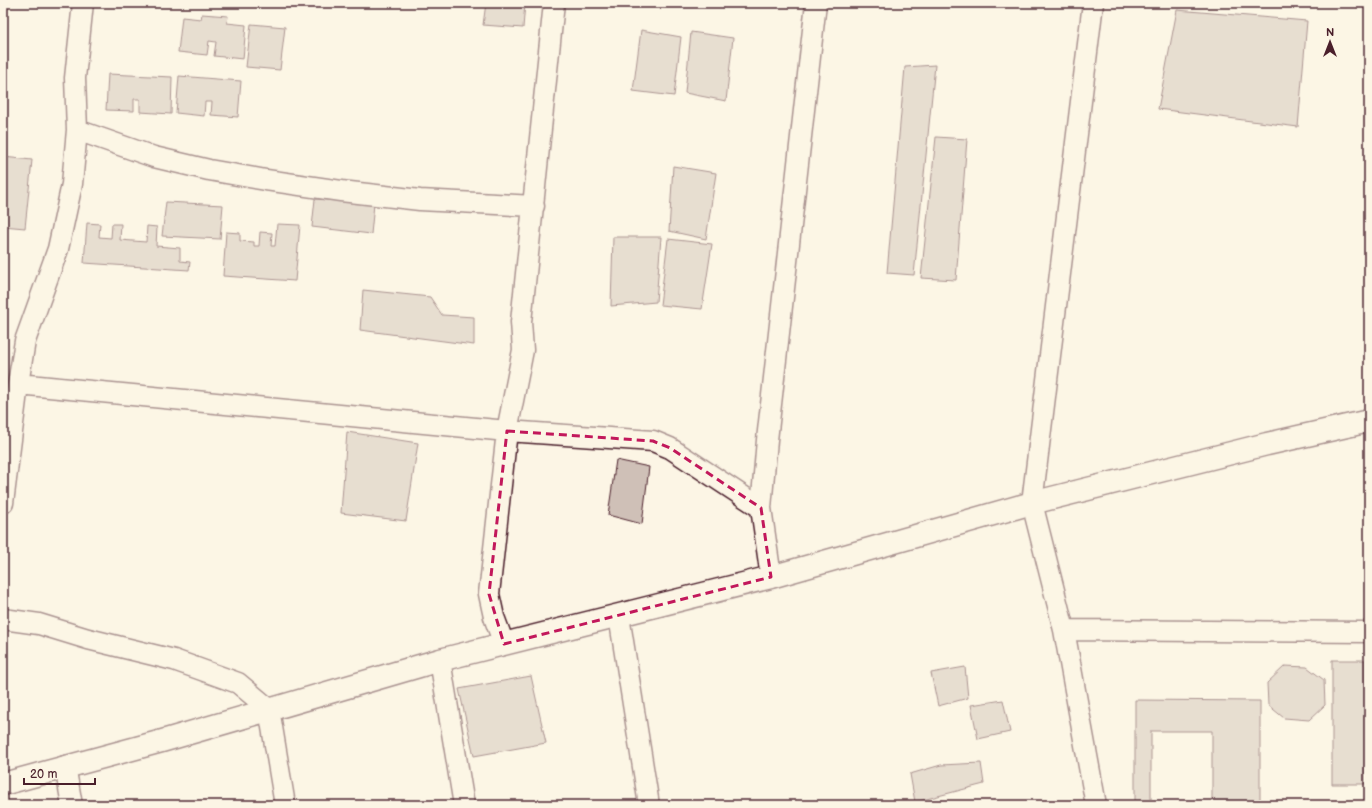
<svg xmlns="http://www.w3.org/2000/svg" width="1372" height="808" font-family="'Balsamiq Sans',sans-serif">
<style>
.building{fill:#cfc0b7;stroke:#4a1f2b}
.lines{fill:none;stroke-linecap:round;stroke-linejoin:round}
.street-casing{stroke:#4a1f2b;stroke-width:23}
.secondary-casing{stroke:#4a1f2b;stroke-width:25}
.street{stroke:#fcf5e5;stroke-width:20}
.secondary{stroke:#fcf5e5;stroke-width:22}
.marked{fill:none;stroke:#c2185b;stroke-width:3;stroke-dasharray:8 5;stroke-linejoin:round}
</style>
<rect width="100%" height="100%" fill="#fcf5e5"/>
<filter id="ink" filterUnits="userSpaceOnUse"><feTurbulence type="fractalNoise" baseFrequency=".025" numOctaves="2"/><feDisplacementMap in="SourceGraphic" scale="8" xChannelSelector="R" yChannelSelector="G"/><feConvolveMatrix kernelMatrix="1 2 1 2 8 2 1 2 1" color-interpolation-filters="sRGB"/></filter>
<g filter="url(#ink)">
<path class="building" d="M298 3H324L323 6Z
M486 3H525L523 28 483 25Z
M1177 10 1307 21 1298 127 1158 109Z
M202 14 228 16 227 23 246 25 243 59 214 56 216 42 209 41 207 55 178 52 182 17 201 19Z
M251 24 285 27 280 70 246 67Z
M641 30 681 37 674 96 633 91Z
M691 32 733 38 726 101 685 93Z
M935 65 914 275 887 273 905 67Z
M108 74 172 77 171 114 140 112V99H134V111L106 110Z
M179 76 241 81 238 117 211 115 212 102H205L204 116 176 113Z
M936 137 967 139 956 280 921 278Z
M3 157 32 160 25 228 3 226Z
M673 166 716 173 706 239 669 231Z
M315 199 374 204 371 234 312 227Z
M166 202 223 205 220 239 162 236Z
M87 223 100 224 99 237 111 238 112 224H121L120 240 146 242 147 226 157 227 156 246 180 248V261L190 262 189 270 84 263Z
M277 224 300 225 295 281 223 276 226 232 240 233V241L254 242V246H259L260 232 272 233 271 246H275Z
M613 237H661L656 302 611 306Z
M668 239 712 244 702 309 660 305Z
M363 290 430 297 442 315 474 317V345L360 330Z
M347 432 418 443 406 521 341 513Z
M616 460 649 467 642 524 608 515Z
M1332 660H1365V784H1332Z
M1285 666 1307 667 1324 680 1325 705 1309 720 1284 718 1268 705 1267 683Z
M965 667 968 698 938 706 931 673Z
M531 676 546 743 474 756 459 689Z
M1003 700 1010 732 978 739 971 705Z
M1135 700 1260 701V805H1212V731H1151V805H1135Z
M981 763 984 784 915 802 910 774 941 765Z"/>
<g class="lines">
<g class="street-casing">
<path id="street" d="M1093 3 1032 503 1064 630 1096 805
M77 130 154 157 209 170 266 180 341 191 420 200 534 206
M18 384 507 431 653 441 670 448 761 508
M3 503 18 384 25 341 58 249 72 184 77 130 75 78 83 3
M771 577 761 508 767 440 816 3
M619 616 649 805
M3 619 39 624 88 639 174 660 238 683 269 709 285 805
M1064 630 1369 632
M504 644 494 617 489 594 507 431 523 350 521 322 554 3
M440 660 464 805
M65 766 72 805"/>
</g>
<g class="secondary-casing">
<path id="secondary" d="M3 784 162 741 440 660 771 577 1032 503 1267 444 1369 421"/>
</g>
<use href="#street" class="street"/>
<use href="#secondary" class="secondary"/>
</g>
</g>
<path d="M0 0H1372V808H0ZM507 431 653 441 670 448 761 508 771 577 504 644 489 594Z" fill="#fcf5e5" fill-opacity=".55" fill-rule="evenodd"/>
<path class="marked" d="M507 431 653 441 670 448 761 508 771 577 504 644 489 594Z"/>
<rect width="1372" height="808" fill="none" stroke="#fcf5e5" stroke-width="16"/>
<rect x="8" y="8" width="1356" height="792" fill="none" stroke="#4a1f2b" stroke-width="1.5" filter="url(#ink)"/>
<g transform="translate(1330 42)" stroke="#fcf5e5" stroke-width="3" paint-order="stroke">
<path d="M0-3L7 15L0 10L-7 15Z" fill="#4a1f2b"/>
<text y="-6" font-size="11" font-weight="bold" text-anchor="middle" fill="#4a1f2b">N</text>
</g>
<path d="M24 778v6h71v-6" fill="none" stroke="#4a1f2b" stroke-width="2"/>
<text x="30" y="778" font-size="12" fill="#4a1f2b" stroke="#fcf5e5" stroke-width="3" paint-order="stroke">20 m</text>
</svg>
